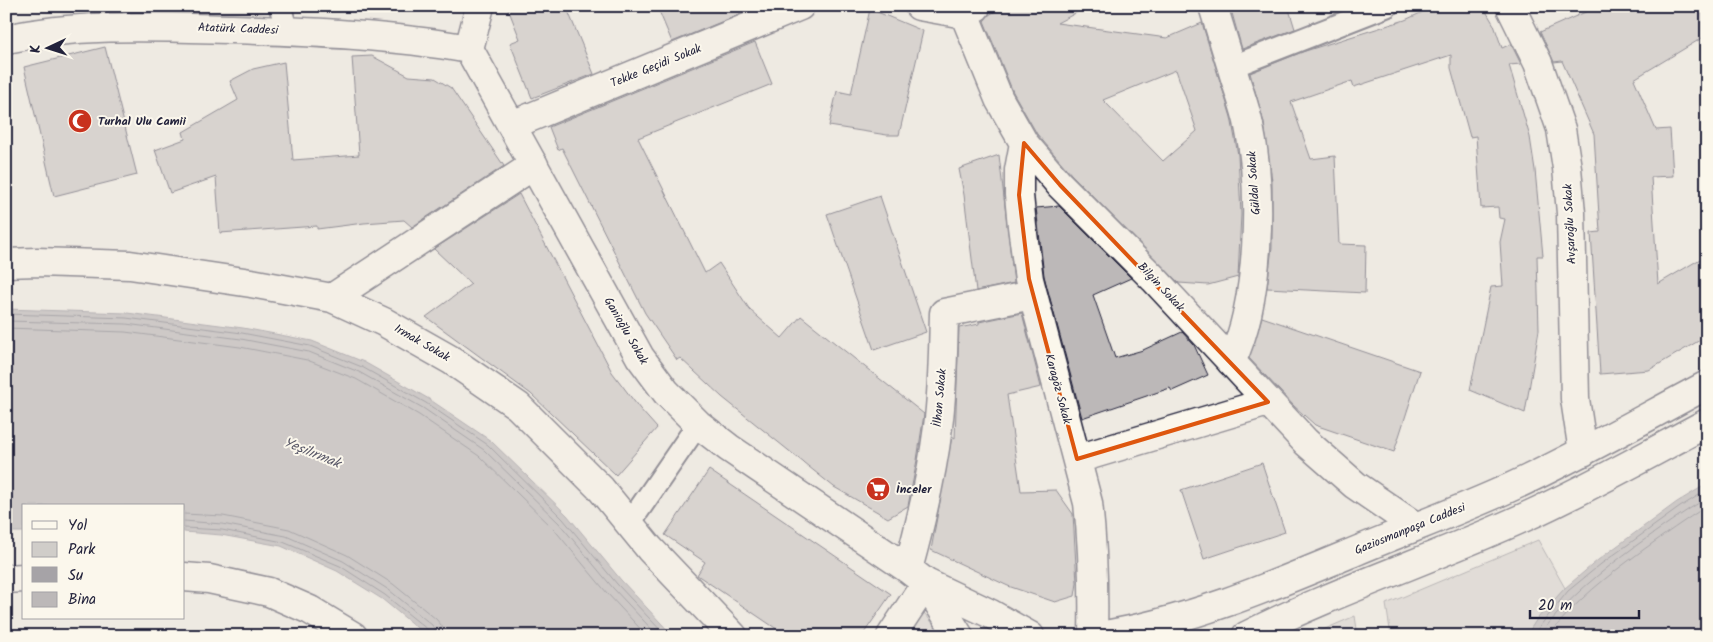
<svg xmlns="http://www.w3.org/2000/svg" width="1713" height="642" font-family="Kalam,sans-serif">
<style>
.green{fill:#d0cdc9;stroke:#797882}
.water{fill:#a6a3a7;stroke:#716f7c}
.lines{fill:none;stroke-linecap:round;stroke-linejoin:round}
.shore{stroke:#575666;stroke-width:1}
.building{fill:#bcb8b8;stroke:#22223b;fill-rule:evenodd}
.lane-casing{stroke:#22223b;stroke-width:25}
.street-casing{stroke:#22223b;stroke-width:31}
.primary-casing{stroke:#22223b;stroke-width:31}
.lane{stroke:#fbf7ec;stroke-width:21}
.street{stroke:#fbf7ec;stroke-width:28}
.primary{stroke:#fbf7ec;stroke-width:28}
.marked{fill:none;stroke:#de560e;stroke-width:4;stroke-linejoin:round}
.labels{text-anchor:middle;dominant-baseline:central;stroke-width:4;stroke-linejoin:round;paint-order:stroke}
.street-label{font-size:12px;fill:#22223b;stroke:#fbf7ec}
.poi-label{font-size:12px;font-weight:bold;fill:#22223b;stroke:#fbf7ec;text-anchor:start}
.water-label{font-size:14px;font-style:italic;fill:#575666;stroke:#fbf7ec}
</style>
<rect width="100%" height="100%" fill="#eeeae2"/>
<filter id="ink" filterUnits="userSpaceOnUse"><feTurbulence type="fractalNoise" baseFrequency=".02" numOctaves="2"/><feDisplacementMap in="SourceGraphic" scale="10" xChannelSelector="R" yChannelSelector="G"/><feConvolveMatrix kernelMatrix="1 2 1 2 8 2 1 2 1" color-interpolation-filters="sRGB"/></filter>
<g filter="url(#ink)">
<path class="green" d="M1538 540 1565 588 1537 619 1526 636H1391L1386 604Z
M915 602 935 626 940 636H891Z
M1355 616 1358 636H1309Z"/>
<path class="water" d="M6 309 127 313 243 328 312 341 364 362 429 399 491 441 567 515 621 580 673 636H427L382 599 337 571 281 546 221 535 184 532V506H24V532H6Z
M1707 484V636H1526L1537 619 1565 588 1598 560 1677 502Z"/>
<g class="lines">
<path class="shore" d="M6 314 126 318 242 333 310 346 362 367 426 403 488 445 563 519 617 584 666 636
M6 321 126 324 241 339 309 352 359 372 423 408 484 450 559 523 613 588 658 636
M6 328 125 332 240 347 307 360 356 379 419 415 479 456 553 528 607 593 647 636
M184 514 223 516 289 529 347 555 393 584 436 619 442 626 443 636
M184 521 222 524 286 536 343 561 389 590 432 625 435 630 436 636
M184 528 222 530 283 542 340 566 385 595 428 630 430 636
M1532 636 1568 591 1601 564 1680 507 1707 490
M1539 636C1566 599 1601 572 1637 545 1660 529 1683 512 1707 498
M1549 636C1574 601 1608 576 1643 550 1664 535 1685 520 1707 506"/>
</g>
<path class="building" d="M507 6H566L594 74 532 98 510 43 520 39Z
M657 6H740L743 13 672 42Z
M1004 6H1089L1057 23 1167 38 1202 23 1231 117 1238 155 1241 214 1238 277 1208 285 1179 283 1071 174 1037 134 1013 92 984 21 989 15ZM1176 70 1197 131 1163 161 1103 100Z
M1230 6H1288L1295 29 1242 49Z
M1436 6H1483L1494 25 1502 48 1511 44 1521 64 1509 65 1530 137 1535 170 1543 256H1537L1539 330 1525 413 1470 390 1491 287 1503 286 1500 242 1505 219 1499 218 1498 207 1481 208 1476 136 1470 137 1451 68V55L1354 87 1352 81 1291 102 1311 159 1335 156 1339 244 1366 245 1365 293 1267 288 1272 247V181L1264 123 1250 73 1302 52 1405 20Z
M1599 6H1707V35L1634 79 1656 130 1670 129 1673 176 1651 177 1658 284 1707 255V336L1649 370 1600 374 1591 233 1600 232 1594 134 1562 61 1554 62 1540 32Z
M870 9 923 31 899 135H887L829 126 837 91 851 94Z
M755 42 772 84 638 138 705 273 719 263 750 310 782 338 801 316 924 414 917 460 908 506 888 518 834 487 722 397 680 358 677 360 645 313 562 148 558 150 549 127Z
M105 47 137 175 54 196 24 67Z
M372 56 409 76 435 78 451 88 504 166 412 227 404 220 364 223 317 229V226L220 233 216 177 170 193 155 150 185 139 183 132 238 100 230 81 253 69 284 62 293 160 359 155 352 57Z
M999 155 1014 283 976 291 964 195 959 169Z
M519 194 612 372 640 409 657 428 616 475 531 394 426 317 471 284 434 249Z
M880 196 926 332 874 350 827 214Z
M1059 206 1131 278 1093 295 1115 358 1143 350 1182 332 1194 345 1208 375 1172 391 1170 388 1082 418 1044 276 1038 224 1036 208Z
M1022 313 1041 387 1007 395 1021 491 1056 490 1073 514 1077 583 1075 596 1055 602 1008 586 931 550 952 436 955 438 959 328 979 324V322Z
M1262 317 1420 371 1394 452 1315 425 1294 406 1249 358Z
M1262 463 1285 532 1204 559 1181 490Z
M709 470 891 594 862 636H787L697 575 705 562 665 535Z"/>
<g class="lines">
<g class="lane-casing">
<path id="lane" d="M280 6 287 31
M1231 67 1387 6
M629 524 698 424"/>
</g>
<g class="street-casing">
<path id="street" d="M480 6 469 49 640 357 666 392 698 424 729 448 908 569 926 583 991 614 1030 636
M919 6 964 14 976 7
M961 6 999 99 1024 143 1060 185 1154 279 1306 442 1355 485 1415 526
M1213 6C1220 29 1227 52 1234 75 1239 92 1246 109 1249 126 1263 192 1260 302 1231 362
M1510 6 1538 63 1561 129 1567 168 1571 213 1575 399 1583 452
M6 39C81 23 157 27 232 29 312 32 391 35 469 49
M512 125 800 6
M1024 143 1019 170V195L1022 226 1029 279 1088 503C1093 547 1094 591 1093 636
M6 263 37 262 130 265 251 283 332 298 384 322 451 360 518 406 601 489 650 549 733 636
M332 298 534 165
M1077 459 1268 402
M908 569C921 522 932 475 938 427 943 389 943 351 944 313L1032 295
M184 577 209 579 269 592 310 610 353 636
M6 579 24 578
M926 583 959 636
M891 636 926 583"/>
</g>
<g class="primary-casing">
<path id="primary" d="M1098 636C1188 622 1272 586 1356 551 1406 530 1459 511 1509 488 1577 457 1641 420 1707 385
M1246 636C1337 590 1433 559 1525 517 1587 489 1647 455 1707 423"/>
</g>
<use href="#lane" class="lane"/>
<use href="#street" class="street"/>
<use href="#primary" class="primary"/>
</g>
</g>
<path d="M0 0H1713V642H0ZM1024 143 1060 185 1268 402 1077 459 1029 279 1019 195Z" fill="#eeeae2" fill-opacity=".55" fill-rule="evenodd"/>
<path class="marked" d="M1024 143 1060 185 1268 402 1077 459 1029 279 1019 195Z"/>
<defs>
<g id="mosque-disc" transform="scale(1.25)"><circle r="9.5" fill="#c8321e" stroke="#fbf7ec"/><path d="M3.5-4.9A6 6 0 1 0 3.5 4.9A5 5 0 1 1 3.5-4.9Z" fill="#fff"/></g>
<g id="supermarket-disc" transform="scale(1.25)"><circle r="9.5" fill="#c8321e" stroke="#fbf7ec"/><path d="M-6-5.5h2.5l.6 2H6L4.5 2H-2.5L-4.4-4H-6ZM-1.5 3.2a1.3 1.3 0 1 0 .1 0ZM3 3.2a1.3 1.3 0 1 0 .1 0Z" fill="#fff"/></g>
</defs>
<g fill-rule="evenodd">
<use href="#mosque-disc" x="80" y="121"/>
<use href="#supermarket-disc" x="878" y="489"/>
</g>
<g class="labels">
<g class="street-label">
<text transform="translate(238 29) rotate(2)">Atatürk Caddesi</text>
<text transform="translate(656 66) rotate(-22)">Tekke Geçidi Sokak</text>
<text transform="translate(1254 183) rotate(-94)">Güldal Sokak</text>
<text transform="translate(1570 224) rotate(-93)">Avşaroğlu Sokak</text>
<text transform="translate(1161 287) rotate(47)">Bilgin Sokak</text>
<text transform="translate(626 331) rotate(60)">Ganioğlu Sokak</text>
<text transform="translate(422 343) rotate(30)">Irmak Sokak</text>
<text transform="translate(1058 389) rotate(75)">Karagöz Sokak</text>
<text transform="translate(940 398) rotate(-85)">İlhan Sokak</text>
<text transform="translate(1410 529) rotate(-22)">Gaziosmanpaşa Caddesi</text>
</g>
<g class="poi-label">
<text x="98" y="121">Turhal Ulu Camii</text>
<text x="896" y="489">İnceler</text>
</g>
<g class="water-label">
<text transform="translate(312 453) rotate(22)">Yeşilırmak</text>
</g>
</g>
<rect width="1713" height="642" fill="none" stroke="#fbf7ec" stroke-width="25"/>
<rect x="12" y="12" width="1688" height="617" fill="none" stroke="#22223b" stroke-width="2" filter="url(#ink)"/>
<rect x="22" y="504" width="162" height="115" fill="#fbf7ec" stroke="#a4a2a5"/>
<rect x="32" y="521" width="25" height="8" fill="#fbf7ec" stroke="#a4a2a5"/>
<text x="68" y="530" font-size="15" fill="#22223b">Yol</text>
<rect x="32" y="542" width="25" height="15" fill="#d0cdc9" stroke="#a4a2a5"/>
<text x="68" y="554" font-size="15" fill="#22223b">Park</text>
<rect x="32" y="567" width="25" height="15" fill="#a6a3a7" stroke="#a4a2a5"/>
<text x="68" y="580" font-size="15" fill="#22223b">Su</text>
<rect x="32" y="592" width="25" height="15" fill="#bcb8b8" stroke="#a4a2a5"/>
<text x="68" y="604" font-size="15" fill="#22223b">Bina</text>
<g transform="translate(48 48) rotate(266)" stroke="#fbf7ec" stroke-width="4" paint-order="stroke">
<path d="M0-4L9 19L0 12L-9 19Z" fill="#22223b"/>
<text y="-8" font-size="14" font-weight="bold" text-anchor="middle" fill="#22223b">K</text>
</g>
<path d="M1530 610v8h109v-8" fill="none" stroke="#22223b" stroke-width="2.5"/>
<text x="1538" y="610" font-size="15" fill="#22223b" stroke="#fbf7ec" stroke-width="4" paint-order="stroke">20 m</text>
</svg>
